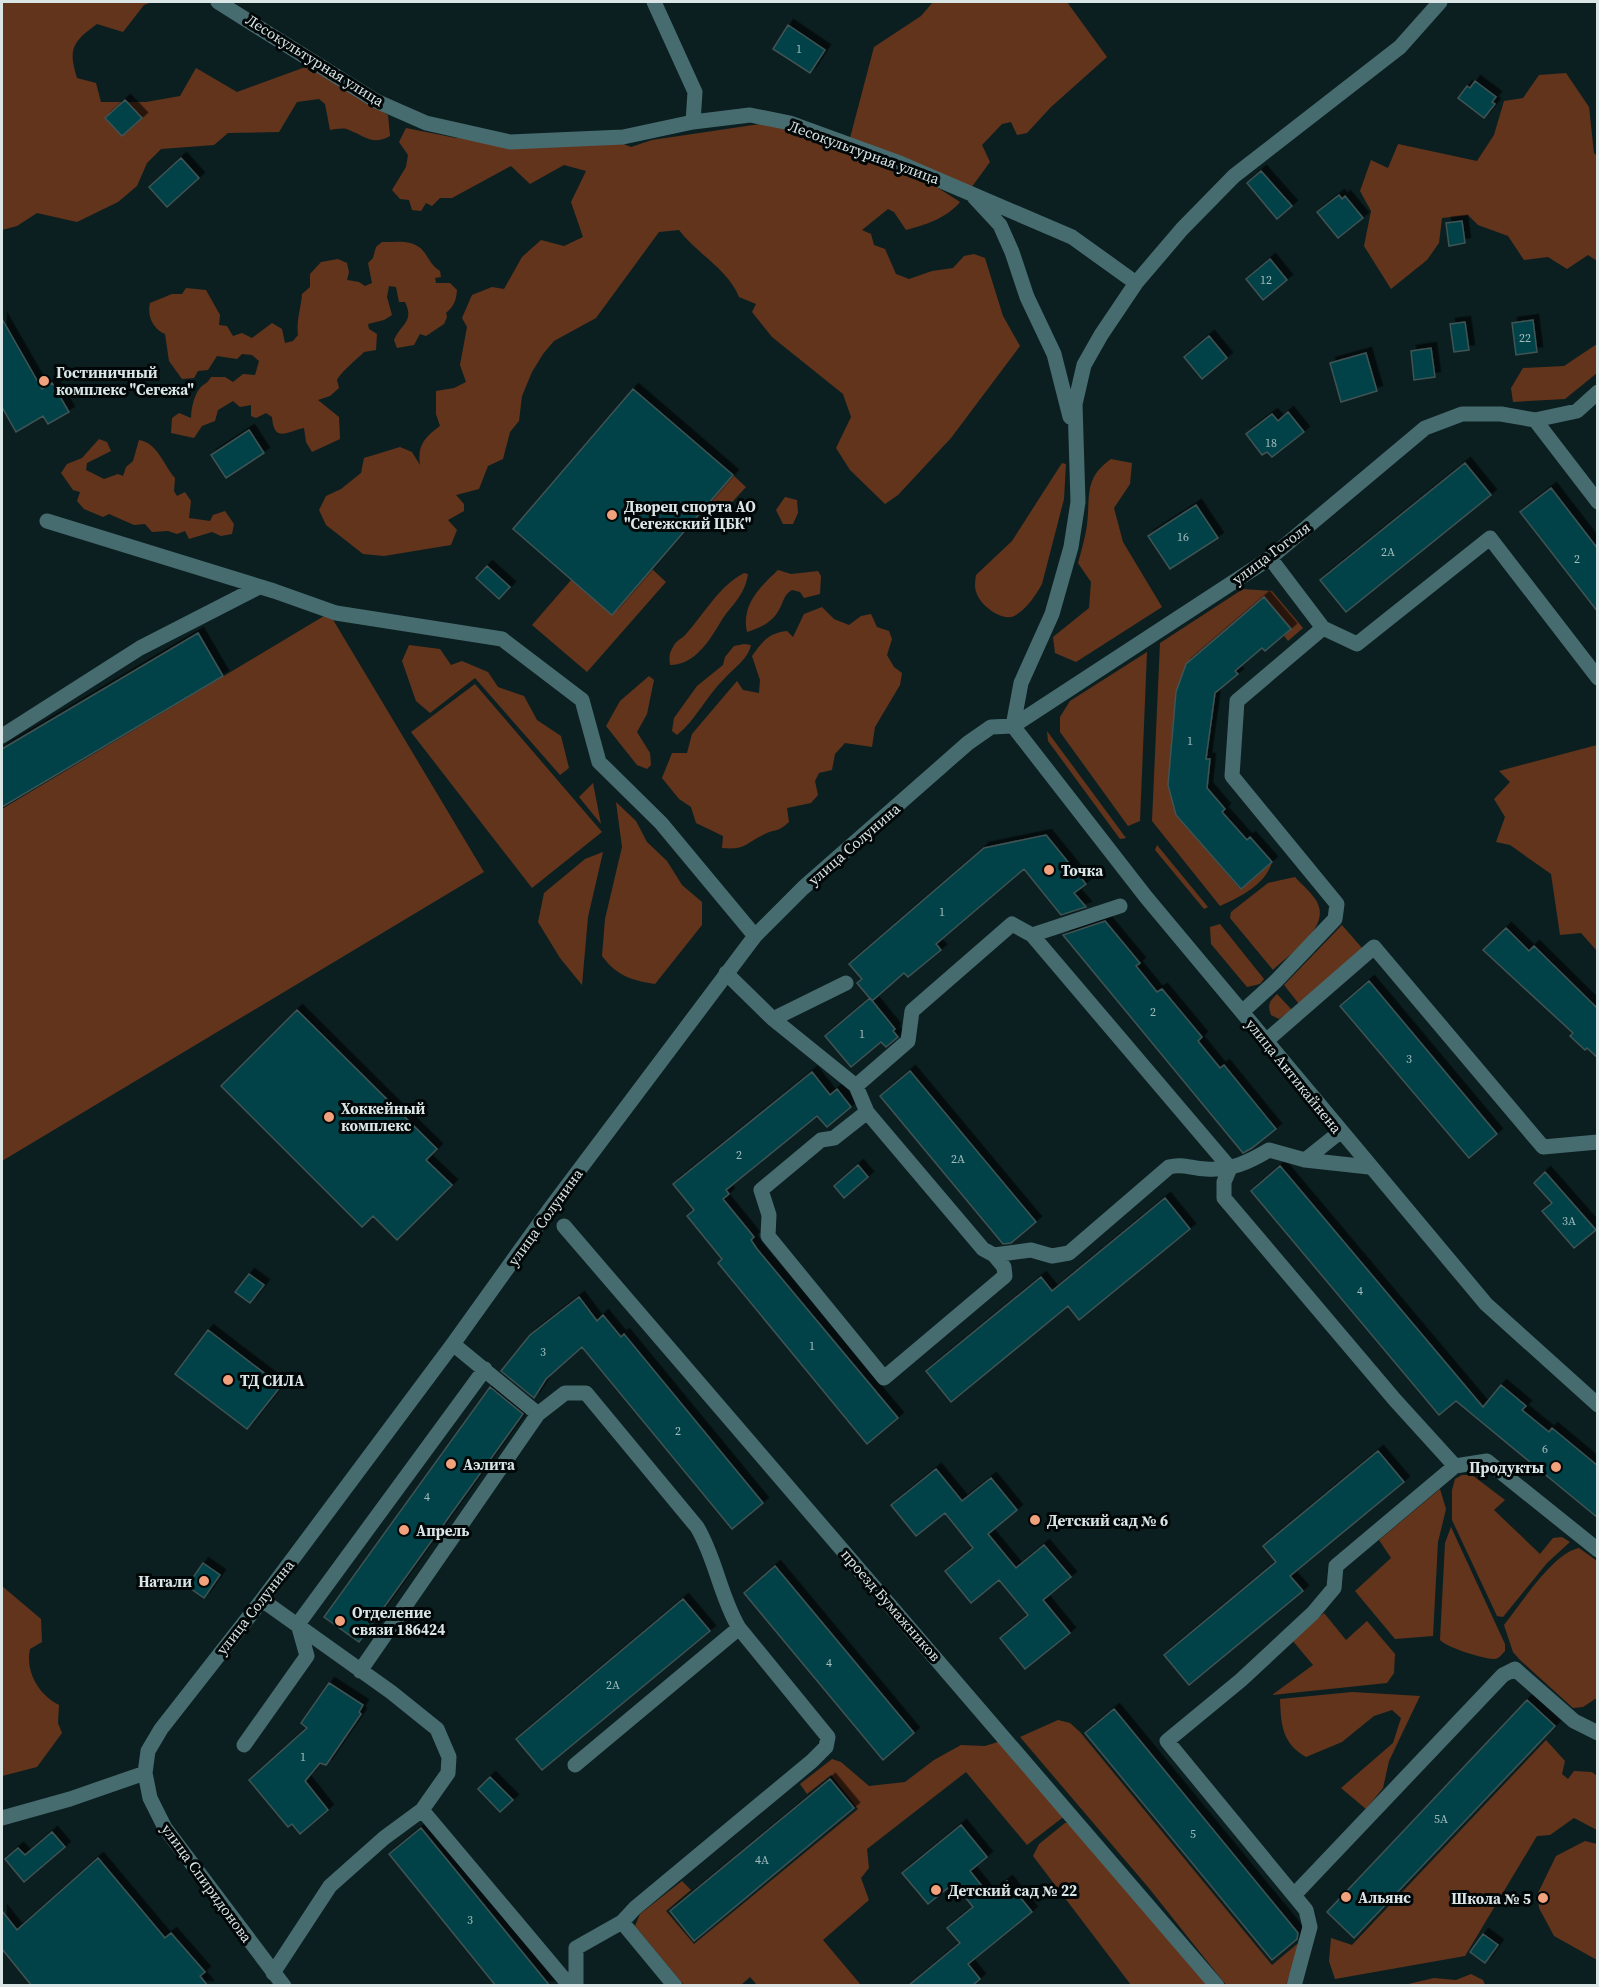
<svg xmlns="http://www.w3.org/2000/svg" width="1599" height="1987" font-family="'Source Serif 4',serif">
<style>
.green{fill:#63341c}
.building{fill:#034247;stroke:#3f5354;stroke-width:1.5;filter:url(#shadow)}
.lines{fill:none;stroke-linecap:round;stroke-linejoin:round}
.minor{stroke:#476c70;stroke-width:15}
.poi-dot{fill:#f1a17c;stroke:#020708;stroke-width:2}
.labels{text-anchor:middle;dominant-baseline:central;stroke-width:6;stroke-linejoin:round;paint-order:stroke}
.number-label{font-size:12px;fill:#a4bcbe}
.street-label{font-size:15px;fill:#dae5e6;stroke:#020708}
.poi-label{font-size:15px;font-weight:bold;fill:#dae5e6;stroke:#020708;text-anchor:start}
</style>
<defs>
<filter id="shadow"><feDropShadow dx="5.5" dy="-5.5" stdDeviation="0" flood-color="#0009"/></filter>
</defs>
<rect width="100%" height="100%" fill="#0c1f20"/>
<path class="green" d="M2 2H152L144 5 123 32 97 24C72 42 68 49 77 78L96 83 101 102H146L180 96 196 68 237 92 311 65 388 115 390 136C372 146 365 136 349 130 344 127 336 129 330 130L325 104 319 99 297 102 279 132 228 133 214 145 161 149 147 163 137 186 118 202 77 222 37 213 17 226 2 230Z
M933 2H1067L1107 57 1051 107 1027 133 1017 135 1011 122 1002 124 982 145 990 162 971 188 850 138 874 47 921 16Z
M1566 73 1589 107 1594 153 1597 156V261L1588 255 1567 269 1548 257 1524 260 1508 236 1478 225 1468 215 1442 218 1439 243 1427 260 1391 289 1364 246 1371 211 1360 191 1371 160 1388 168 1398 144 1477 161 1494 135 1504 101 1523 98 1539 75Z
M760 124H777L935 186 960 202C947 218 925 225 906 230L894 212 888 209 862 230 871 234 874 245 885 249 896 274 909 279 932 271 953 268 964 256 974 254 985 258 1003 316 1020 346 951 438 898 495 885 504 850 470 836 448 851 417 843 394 772 337 752 312 756 304 739 297C728 269 697 254 679 230L659 232 596 318 554 341 543 354 532 372 522 396 519 421 510 432 503 459 488 466 479 489 456 495 464 504V511L448 520 457 530 451 545 384 556 363 554 326 525 319 510 326 496 341 489 361 473 364 458 400 447 412 452 420 465C417 445 425 437 440 426L436 414V391L454 388 466 382 460 365 467 327 462 318 472 295 492 287 504 289 522 257 541 240 564 246 583 237 571 202 586 171 564 165 530 184 511 166 452 198H440L432 206 426 203 421 211 412 210 409 200 400 199 392 190 406 167 408 155 399 142 406 128 456 138 613 140 631 147 652 140Z
M382 242C397 242 415 239 424 252 430 260 431 265 440 271L441 277 435 278 436 283H450L457 290C456 301 454 306 446 313L447 317 444 324 426 336 420 334 414 345 397 348 394 340C400 325 415 322 405 302H399L396 287 389 286 387 297 392 315 384 320 368 324 369 329 377 334 376 350 364 352C357 359 341 372 337 380L339 388 330 396 318 400 339 417 340 439 312 452 306 442 304 428C288 431 274 444 272 417L266 413 256 418 251 416V405L240 407 233 401 218 410 215 421 202 426 194 438 171 433 172 418 179 413 191 418C191 409 194 395 200 388 205 383 208 383 211 377H225L233 382 243 374 255 375 259 361 252 355 242 354 237 359 217 356 208 370 198 371 194 378 182 379 169 361 165 334C153 329 147 316 150 303L172 294H182L186 288 206 290 220 315 219 325 227 326 233 336 242 333 252 338 272 323 282 329 285 343 293 341 298 335C296 322 301 308 302 294L310 287V274L321 262 338 259 347 263 349 272 347 280 359 282 365 286 372 283 368 263 373 258 376 247Z
M1597 344V373L1565 399 1513 402 1511 388 1523 368 1564 366Z
M99 439 107 442 111 451 87 463 86 470 104 479 118 474 123 476 126 467 133 461 139 440C158 443 164 466 175 478L174 491 177 496 185 492 191 501 189 518 210 521 213 515 225 511 234 524 232 534 221 536 212 532 189 539 185 531 177 534 168 531 152 532 145 524 134 525 109 514 103 517 84 509 77 501 80 492 73 490 61 473 67 464 82 458Z
M1111 459 1132 463 1130 484 1114 508 1123 542 1162 607 1076 662 1055 653 1053 637 1089 608 1091 582 1078 563C1081 552 1084 542 1086 531 1092 500 1081 480 1111 459Z
M1062 463 1066 464 1064 499 1042 584C1036 595 1026 610 1014 616 1001 622 980 604 977 594 974 588 975 581 976 575L1012 541Z
M733 475 746 487 723 512 710 501Z
M785 497 797 500 798 513 793 524H783L776 510Z
M652 569 666 582 587 672 532 625 572 579 612 614Z
M778 570 791 574 818 571 821 576 820 594 804 598 800 592 792 590C785 594 784 599 781 606 774 622 762 627 747 632 741 605 760 587 778 570Z
M744 573 748 574C745 594 734 603 723 618 711 638 696 665 670 665 669 658 669 653 673 647 676 640 682 639 686 634 705 613 718 587 744 573Z
M1243 589 1272 591 1303 628 1288 641 1284 636 1291 629 1264 598 1186 664 1176 815 1240 889 1272 862C1266 884 1240 897 1220 906L1152 821 1160 643Z
M822 607 834 619 849 625 861 616 871 614 877 627 889 631 892 639 887 655 894 667 902 673 900 685 875 727 872 747 845 743 835 754 832 770 819 773 815 781 818 795 811 803 787 808 789 822C776 834 775 828 763 835 744 844 746 850 722 848L723 836 696 823 691 807 679 799 662 778 672 753H687L692 734 737 681 743 690 759 693 760 680 752 656C762 642 768 633 787 631L793 637 804 614Z
M329 613 484 872 2 1161V809Z
M744 644 751 645C748 659 734 668 725 678 707 695 696 720 677 735L672 731 674 718 697 686 723 665 725 657 734 646Z
M409 645 440 649 451 665 462 661 488 672 498 687 524 696 537 720 561 736 569 768 560 775 475 678 430 713 416 701 402 661Z
M1147 652 1140 821 1128 826 1060 732V717L1070 701Z
M649 676 654 680 647 714 637 732 650 753 651 765 647 769 637 765 606 726 620 701Z
M475 684 602 832 532 888 411 732Z
M1047 731 1126 838 1120 839 1048 741Z
M1597 745H1598L1597 951 1581 933 1560 935 1551 874 1510 845 1496 842 1505 817 1494 799 1510 782 1499 771Z
M593 783 601 824 579 797Z
M616 802 636 821 647 842 667 861 682 885 702 902V925L655 984C631 980 617 976 602 956L605 919 622 847Z
M1157 845 1208 907 1204 909 1155 850Z
M603 852 588 917 582 985 560 958 538 922 544 893 585 859Z
M1295 877C1302 885 1317 897 1319 907 1326 931 1288 955 1273 970L1230 918 1231 912 1268 883Z
M1220 924 1264 979 1260 984 1247 987 1211 944 1210 927Z
M1342 925 1362 948 1299 1004 1284 985Z
M1277 994 1292 1010 1279 1019 1271 1015C1267 1004 1270 1001 1277 994Z
M1462 1475H1472L1505 1500 1494 1510 1540 1554 1553 1538 1562 1537 1570 1542 1547 1563 1503 1617 1497 1616 1452 1520V1490L1455 1479Z
M1440 1489 1446 1509 1438 1542 1433 1636 1395 1639 1355 1591 1391 1558 1379 1540Z
M1451 1527 1505 1644V1651C1502 1654 1499 1659 1494 1659 1483 1659 1446 1647 1440 1640L1445 1543Z
M1579 1548 1597 1561 1598 1697 1583 1707 1573 1708 1520 1660 1513 1652 1504 1625C1521 1604 1553 1553 1579 1548Z
M2 1586 41 1619 42 1642 30 1649C25 1672 39 1695 59 1705L58 1723 62 1733 37 1767 2 1776Z
M1324 1613 1346 1640 1367 1621 1395 1654 1394 1673 1387 1683 1272 1695 1313 1665 1292 1640Z
M1352 1692 1420 1696 1389 1761 1383 1788 1366 1809 1341 1788 1393 1743 1401 1718 1392 1710 1374 1716 1342 1742 1306 1757C1282 1743 1281 1725 1280 1699Z
M1058 1720 1070 1723 1080 1732 1272 1965 1302 1940 1286 1985H1226L1148 1887 1020 1737Z
M1546 1740 1565 1761 1562 1774 1568 1779 1574 1771 1592 1772 1597 1776V1830L1574 1818 1550 1835 1537 1836 1465 1956 1335 1979 1329 1961 1331 1938 1352 1945Z
M1001 1741 1066 1815 1027 1845 966 1772 867 1849 869 1868 861 1878 869 1900 823 1940 861 1985H757L750 1977 741 1985H684L635 1926 640 1914 682 1881 691 1890 666 1911 694 1944 858 1809 831 1775 807 1794 800 1784 832 1759 841 1762 869 1786 905 1782 934 1760 961 1745 985 1746Z
M1065 1823H1071L1209 1985H1131L1033 1856 1039 1844Z
M1585 1841 1597 1844V1960L1554 1936 1539 1908 1538 1893 1556 1856Z
M1471 1974 1483 1980 1485 1985H1404L1434 1978 1456 1980Z"/>
<path class="building" d="M788 25 825 50 810 73 773 49Z
M1475 81 1496 97 1492 102 1495 104 1484 118 1458 98 1467 86 1470 88Z
M125 100 142 118 122 136 105 118Z
M181 158 199 178 167 207 149 187Z
M1261 171 1292 206 1277 219 1247 183Z
M1339 195 1342 199 1345 196 1363 218 1338 238 1317 212Z
M1462 221 1465 243 1449 246 1446 223Z
M1270 259 1287 280 1263 300 1246 279Z
M2 319 42 389 52 383 69 412 48 424 43 416 16 432 2 407Z
M1533 320 1537 352 1516 355 1512 323Z
M1465 322 1469 350 1454 352 1450 324Z
M1209 336 1227 358 1202 379 1184 357Z
M1431 348 1435 377 1414 380 1411 351Z
M1366 353 1377 391 1341 402 1330 363Z
M633 389 733 475 612 615 513 529Z
M1288 412 1304 432 1272 457 1267 452 1262 455 1246 434 1272 414 1278 421Z
M249 430 264 453 226 478 211 455Z
M1465 463 1491 495 1346 612 1320 580Z
M1551 488 1598 549V612L1520 512Z
M1196 505 1218 538 1170 569 1148 536Z
M487 566 510 587 499 599 476 578Z
M1264 597 1291 629 1265 651 1262 648 1235 671 1238 674 1215 693 1206 759H1210L1207 788 1225 809 1222 812 1247 840 1250 837 1272 862 1241 889 1176 815 1168 785 1176 692 1186 664Z
M198 633 223 676 2 807V749Z
M1046 835 1086 884 1074 893 1086 907 1061 915 1024 869 936 944 941 950 908 977 904 973 872 1001 857 983 862 979 849 964 984 848Z
M1105 921 1140 963 1136 966 1157 992 1162 989 1202 1037 1198 1041 1220 1068 1224 1065 1276 1129 1252 1148 1243 1153 1063 935Z
M1506 928 1529 951 1534 946 1598 1009V1058L1587 1048 1585 1050 1570 1036 1573 1033 1483 950Z
M1369 981 1497 1134 1469 1158 1340 1006Z
M870 998 895 1029 893 1031 898 1037 886 1047 881 1042 851 1067 825 1036Z
M297 1010 437 1149 426 1160 452 1185 397 1240 373 1216 362 1227 221 1086Z
M910 1071 1036 1222 1011 1243 1003 1244 880 1096Z
M812 1072 830 1095 837 1089 851 1107 827 1127 817 1116 726 1190 729 1194 723 1199 754 1237 751 1240 757 1249 898 1418 867 1444 718 1263 722 1259 687 1216 694 1210 673 1184Z
M858 1165 868 1177 844 1198 834 1186Z
M1280 1166 1483 1407 1501 1385 1526 1406 1522 1410 1549 1432 1552 1428 1598 1466V1518L1456 1401 1439 1415 1251 1191Z
M1545 1172 1596 1230 1574 1248 1542 1211 1552 1203 1534 1183Z
M1165 1198 1190 1229 1079 1320 1068 1306 951 1402 926 1371 1041 1277 1052 1291Z
M249 1274 264 1285 250 1303 235 1292Z
M579 1297 597 1321 603 1315 621 1337 624 1334 763 1503 732 1529 582 1347 546 1379 534 1398 501 1371 530 1335Z
M208 1330 281 1386 247 1429 175 1374Z
M490 1387 523 1414 359 1642 324 1617Z
M1378 1451 1404 1482 1290 1576 1303 1591 1189 1685 1164 1655 1276 1562 1263 1546Z
M936 1469 962 1501 991 1478 1017 1510 988 1534 1016 1568 1044 1545 1071 1577 1043 1600 1070 1633 1025 1669 1000 1638 1028 1615 999 1580 971 1603 945 1571 973 1548 945 1513 916 1536 891 1505Z
M203 1563 220 1575 204 1598 187 1586Z
M775 1566 914 1733 883 1760 744 1593Z
M683 1599 710 1631 542 1770 516 1739Z
M329 1683 363 1705 359 1712 361 1714 326 1765 320 1763 305 1781 328 1810 300 1834 292 1824 288 1827 249 1780 307 1728 301 1723Z
M1527 1700 1555 1726 1354 1938 1327 1912Z
M1114 1709 1298 1933 1297 1939 1272 1960 1085 1733Z
M490 1777 513 1800 500 1812 478 1789Z
M830 1779 854 1808 694 1941 670 1911Z
M961 1825 987 1857 970 1871 989 1895 1007 1881 1032 1912 968 1964 980 1979 972 1986H908L960 1943 947 1928 973 1907 954 1883 928 1904 902 1873Z
M421 1828 550 1986H496L389 1854Z
M52 1832 65 1847 24 1882 5 1859 18 1848 25 1855Z
M98 1858 165 1938 171 1933 205 1972 200 1976 208 1986H32L2 1949V1911L17 1930Z
M1483 1934 1498 1945 1485 1963 1470 1952Z"/>
<g class="lines">
<path class="minor" d="M218 2 376 101 426 123 510 142 623 137 693 122 750 115 790 123 897 162 1072 237 1136 283
M654 2 695 92 693 122
M974 197 1000 225 1012 252 1027 297 1054 354 1070 417
M1535 420 1598 502
M47 521 274 591 336 613 502 639 582 700 599 762 661 823 755 936
M1323 628 1357 644 1490 538 1598 678
M1013 726 1146 897 1486 1304 1598 1405
M1013 726 1021 683 1052 614 1071 547 1078 502 1075 404 1084 365 1101 335 1136 283 1182 229 1234 176 1400 47 1440 2
M1013 726 1270 558 1425 428 1462 414H1501L1535 420 1577 411 1598 392
M2 736 140 648 259 587
M1032 935 1230 1168 1224 1182V1198L1395 1400 1455 1466 1336 1566 1334 1588 1313 1613 1241 1680 1167 1741 1306 1910 1310 1927 1294 1986
M726 973 773 1019 856 1086 867 1112 983 1249 994 1255
M1242 1012 1275 982 1335 919 1337 904 1232 776 1237 701 1323 628 1270 558
M773 1019 846 983
M1266 1041 1374 947 1543 1147 1598 1142
M856 1086 908 1041 912 1011 1012 924 1032 935 1120 906
M867 1112 834 1138 821 1140 761 1190 769 1215 768 1236 884 1378 1005 1276 1004 1267 994 1255 1031 1250 1052 1256 1069 1253 1169 1167C1183 1163 1192 1169 1206 1169 1230 1171 1249 1162 1269 1150L1305 1160 1369 1167
M1305 1160 1340 1132
M564 1226 1217 1986
M453 1344 538 1414
M1455 1466 1487 1461 1598 1550
M262 1600 391 1692 437 1729 449 1757 448 1773 422 1810 384 1838 330 1886 273 1973
M360 1671 538 1414 565 1393H586L697 1527C716 1559 720 1596 739 1628
M244 1745 307 1656 298 1624 485 1369
M575 1765 739 1628 828 1737 826 1747 812 1761 635 1908 622 1922 675 1986
M422 1810 570 1986
M2 1818 70 1799 145 1773
M1295 1894 1503 1675 1515 1669 1574 1721 1598 1733
M284 1986 165 1828 150 1798 145 1773 148 1751 161 1729 262 1600 453 1344 549 1210 755 936 803 888 968 743 991 727 1013 726
M576 1986V1948L622 1922"/>
</g>
<g class="poi-dot">
<circle cx="44" cy="381" r="6"/>
<circle cx="612" cy="515" r="6"/>
<circle cx="1049" cy="870" r="6"/>
<circle cx="329" cy="1117" r="6"/>
<circle cx="228" cy="1380" r="6"/>
<circle cx="451" cy="1464" r="6"/>
<circle cx="1556" cy="1467" r="6"/>
<circle cx="1035" cy="1520" r="6"/>
<circle cx="404" cy="1530" r="6"/>
<circle cx="204" cy="1581" r="6"/>
<circle cx="340" cy="1621" r="6"/>
<circle cx="936" cy="1890" r="6"/>
<circle cx="1346" cy="1897" r="6"/>
<circle cx="1543" cy="1898" r="6"/>
</g>
<g class="labels">
<g class="number-label">
<text x="799" y="49">1</text>
<text x="1266" y="280">12</text>
<text x="1525" y="338">22</text>
<text x="1271" y="443">18</text>
<text x="1183" y="537">16</text>
<text x="1388" y="552">2А</text>
<text x="1577" y="559">2</text>
<text x="1190" y="741">1</text>
<text x="942" y="912">1</text>
<text x="1153" y="1012">2</text>
<text x="862" y="1034">1</text>
<text x="1409" y="1059">3</text>
<text x="739" y="1155">2</text>
<text x="958" y="1159">2А</text>
<text x="1569" y="1221">3А</text>
<text x="1360" y="1291">4</text>
<text x="812" y="1346">1</text>
<text x="543" y="1352">3</text>
<text x="678" y="1431">2</text>
<text x="1545" y="1449">6</text>
<text x="427" y="1497">4</text>
<text x="829" y="1663">4</text>
<text x="613" y="1685">2А</text>
<text x="303" y="1757">1</text>
<text x="1441" y="1819">5А</text>
<text x="1193" y="1834">5</text>
<text x="762" y="1860">4А</text>
<text x="470" y="1920">3</text>
</g>
<g class="street-label">
<text transform="translate(315 60) rotate(32)">Лесокультурная улица</text>
<text transform="translate(864 152) rotate(20)">Лесокультурная улица</text>
<text transform="translate(1271 553) rotate(-37)">улица Гоголя</text>
<text transform="translate(854 844) rotate(-41)">улица Солунина</text>
<text transform="translate(1294 1076) rotate(51)">улица Антикайнена</text>
<text transform="translate(545 1217) rotate(-54)">улица Солунина</text>
<text transform="translate(891 1605) rotate(49)">проезд Бумажников</text>
<text transform="translate(255 1607) rotate(-52)">улица Солунина</text>
<text transform="translate(207 1883) rotate(54)">улица Спиридонова</text>
</g>
<g class="poi-label">
<text x="56" y="372">Гостиничный<tspan x="56" dy="17">комплекс "Сегежа"</tspan></text>
<text x="624" y="506">Дворец спорта АО<tspan x="624" dy="17">"Сегежский ЦБК"</tspan></text>
<text x="1061" y="870">Точка</text>
<text x="341" y="1108">Хоккейный<tspan x="341" dy="17">комплекс</tspan></text>
<text x="240" y="1380">ТД СИЛА</text>
<text x="463" y="1464">Аэлита</text>
<text x="1544" y="1467" text-anchor="end">Продукты</text>
<text x="1047" y="1520">Детский сад № 6</text>
<text x="416" y="1530">Апрель</text>
<text x="192" y="1581" text-anchor="end">Натали</text>
<text x="352" y="1612">Отделение<tspan x="352" dy="17">связи 186424</tspan></text>
<text x="948" y="1890">Детский сад № 22</text>
<text x="1358" y="1897">Альянс</text>
<text x="1531" y="1898" text-anchor="end">Школа № 5</text>
</g>
</g>
<rect width="1599" height="1987" fill="none" stroke="#dae5e6" stroke-width="6"/>
</svg>
